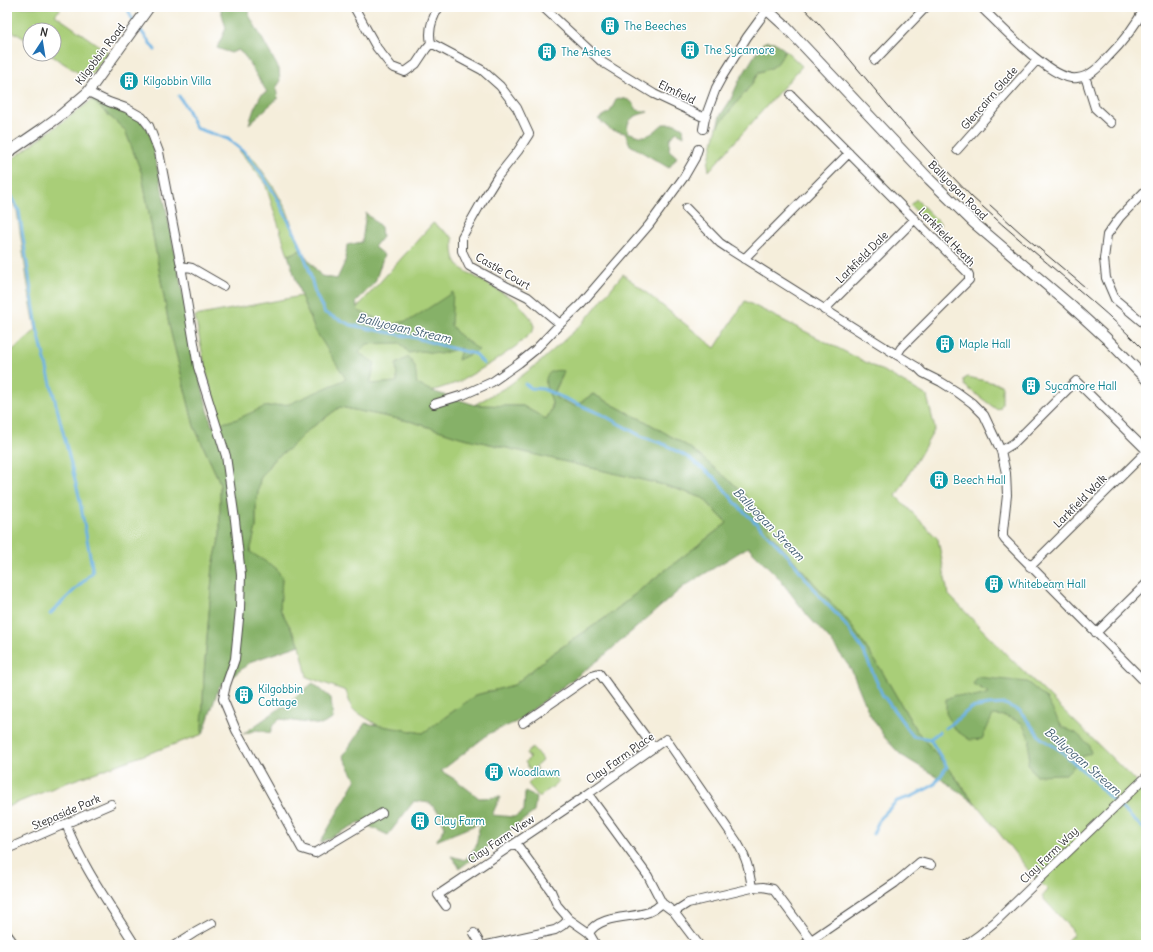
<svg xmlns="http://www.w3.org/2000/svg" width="1153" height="952" font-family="Delius,sans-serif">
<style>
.green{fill:#a9ce78;stroke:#6a7c52}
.forest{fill:#86b168;stroke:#586e4a}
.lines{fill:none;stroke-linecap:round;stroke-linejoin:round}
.stream{stroke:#6cb2e2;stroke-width:3}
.minor-casing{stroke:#494845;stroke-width:10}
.tertiary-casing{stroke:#494845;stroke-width:12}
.minor{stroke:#fff;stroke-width:8}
.tertiary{stroke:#fff;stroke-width:10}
.tram{stroke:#2b2b2b;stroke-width:1}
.labels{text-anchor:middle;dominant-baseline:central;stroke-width:3;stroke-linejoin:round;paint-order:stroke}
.culture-label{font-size:11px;fill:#0d838f;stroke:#fff;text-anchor:start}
.street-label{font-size:11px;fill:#2b2b2b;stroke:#fff}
.water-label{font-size:12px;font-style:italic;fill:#456174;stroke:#fff}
</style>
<rect width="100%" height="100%" fill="#fff"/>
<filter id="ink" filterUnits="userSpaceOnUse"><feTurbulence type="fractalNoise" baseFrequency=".025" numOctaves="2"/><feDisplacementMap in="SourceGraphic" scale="8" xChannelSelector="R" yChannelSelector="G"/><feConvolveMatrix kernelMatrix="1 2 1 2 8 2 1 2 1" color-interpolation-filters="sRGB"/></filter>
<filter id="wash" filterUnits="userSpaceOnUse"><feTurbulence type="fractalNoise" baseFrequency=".012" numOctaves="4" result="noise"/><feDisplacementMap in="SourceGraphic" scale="16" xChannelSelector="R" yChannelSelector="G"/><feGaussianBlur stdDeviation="0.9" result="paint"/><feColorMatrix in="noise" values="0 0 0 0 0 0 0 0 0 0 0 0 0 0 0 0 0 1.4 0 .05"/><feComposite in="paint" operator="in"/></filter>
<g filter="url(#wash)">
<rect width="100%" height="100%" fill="#f5eedb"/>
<path class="green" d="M7 7H62L55 15 108 52 88 79 49 54H54V30H30V42L7 28Z
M785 50 802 66 709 171 708 164 717 127 751 85 759 72C775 68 778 65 785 50Z
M92 100 125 130 142 174 169 325 194 426 220 483V535L213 566 204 673 202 730 203 734 63 784 7 807V355L36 330 30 299 17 211 7 192V163Z
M239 150 253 158 273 186 287 211 301 250 288 255 265 183Z
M916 199 941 224 935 230 910 205Z
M433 223 453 238C453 252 452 259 462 269L520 303 519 304 530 317 534 326 533 331 530 334 515 347 493 362 459 382 432 391 370 385 224 437 206 371 195 316 301 296 315 330 346 320Z
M623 274 715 348 745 301 889 374 927 396 935 429 896 496 938 539 948 594 1007 655 1112 758 1146 792V945H1063L1071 936 1073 937 1072 930 1042 897 1048 890 1029 871 955 777 916 730 880 668 848 621 771 535 764 515 689 447 643 420 632 415 593 394 575 406 556 398 555 391 563 375 546 386C553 401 555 404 546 419L523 406 474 405 508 386 540 362 583 323Z
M968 377 999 384 1002 386V403L1000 408 996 409 965 386 964 382V379Z
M340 407 413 422 460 437 664 485 703 498 727 523 650 582 608 616 553 653 514 685 476 695 423 733 379 726 352 709 346 691 307 677 300 645 280 609 282 578 250 552 256 527V505L260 479 273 460 290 448 307 431Z
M533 748 543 760 535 767 541 775 549 771 559 782 539 797 528 784 535 777 525 762 530 758 526 753Z"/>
<path class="forest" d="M220 7H250L249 15 279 69 280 82 276 88 278 98 249 124 254 109 261 95 267 92 244 55 238 50 231 53 217 48 226 28Z
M768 41 774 42 785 50C778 65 775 68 759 72L751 85 717 127 720 116 730 101 739 81 761 45 763 43Z
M94 97 142 121 150 135 163 193 199 375 212 426 237 419 264 407 289 404 346 379 315 330 301 296 288 255 301 250 321 276 337 279 345 262 347 245 362 242 366 213 381 227 382 237 374 247 384 255 375 282 356 302 358 311 371 316 389 326 412 319 453 292 451 325 459 335 479 350 458 360 461 348 440 354 421 351 409 353 400 343 367 344 359 353 375 363 370 384 397 382 396 364 408 357 415 366 417 384 432 391 475 405 523 406 546 419C548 415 551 412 552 408 553 399 548 393 546 386 544 372 553 369 564 371L555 391 556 398 575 406 593 394 632 415 643 420 689 447 735 485 764 515 771 535 848 621 880 668 916 730 955 777 975 804 952 786 901 755 885 738 869 713 851 669 830 640 808 616 778 577 748 547 683 587 600 659 516 722 490 733 441 771 456 780 479 798 500 797 492 815 514 817 524 811 525 792 536 797 534 812 460 868 451 856 465 860 476 846 480 823 436 841 445 828 441 815 430 803 414 801 388 835 360 822 320 843 356 780 343 756 365 723 423 733 476 695 514 685 553 653 608 616 650 582 727 523 703 498 664 485 460 437 413 422 340 407 307 431 290 448 273 460 260 479 256 505V527L250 552 276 568 282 578 280 609 300 645 252 661 219 687 203 734 202 730 204 673 213 566 220 535V483L194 426 169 325 142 174 125 130 92 100Z
M617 98C629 99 632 100 637 110L648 112C637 115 625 118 628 132 647 140 649 136 663 124H676L683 128 684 136 677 132 670 138 669 150 677 157 669 168 630 145 625 133 611 130 598 119 610 112Z
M977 677 1027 682 1046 698 1062 727 1076 733 1089 745 1091 753 1082 757 1066 774 1035 775 1028 764 1030 740 1022 723 1005 716 993 715 982 739 970 740 954 729 946 713V699L955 695 975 697 989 693 973 684Z
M313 683 331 698 333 719 321 725 280 719 273 725 270 733 257 730 243 734 286 704Z"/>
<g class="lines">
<path class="stream" d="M127 7 131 17 155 50
M179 96 187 109 196 128 228 139 244 152 261 173 276 196 298 240 308 266 315 293 325 313 351 325 416 338 447 347 475 354 484 364
M7 167V166
M7 182 10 193 19 211 37 328 79 496 93 572 50 614
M525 384 531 388 543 389 603 415 641 436 666 445 689 458 715 478 739 507 760 527 790 558 820 597 842 620 863 650 882 694 913 736 930 739 939 732
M945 728 950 725 971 708 988 705 1005 704 1020 711 1041 738 1060 750 1094 781 1105 793 1146 831
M873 834 880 818 897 801 913 796 934 785 947 767 930 739"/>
</g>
</g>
<g filter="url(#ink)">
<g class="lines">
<g class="minor-casing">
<path id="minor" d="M354 7 377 48 392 67 405 72 416 64 426 49 431 43
M543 7 602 62 654 94 705 118 716 88 722 77 747 37 769 7
M981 7C999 24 1052 82 1077 78 1090 77 1099 67 1107 58 1123 42 1135 27 1145 7
M431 43 482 70 500 86 517 108 529 134 518 151 498 176 480 205 462 237V251L469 266 506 286 528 297 560 324 579 306 649 225 684 177 695 158 698 149
M431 43C428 30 432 18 439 7
M875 60 926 7
M1085 76 1095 108 1111 123
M88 92 109 102 126 108 142 117 149 126 159 152 181 266 198 367 226 456 235 520 241 575 240 609 235 659 226 685 223 699 236 730 302 849 315 853 382 813
M791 95 968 273 969 275V280L901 348 897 355 917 367 923 373 941 382 957 392 972 403 984 415 1001 451 1006 473 1007 495 1003 531V537L1005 540 1146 683
M703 129 705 118
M957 150 1037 60
M1146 190 1120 217 1107 235 1104 259 1106 278 1115 299 1146 325
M686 208 720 243 729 249 897 355
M744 259 849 153
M181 266 192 268 223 286
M824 310 915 219
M434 404 463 395 492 382 519 363 535 350 560 324
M1001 451 1014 443 1076 381 1146 450
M1030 567 1146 452
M1096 633 1146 584
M523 723 592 675 599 673 654 748
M66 824C82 867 111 906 135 945
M516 843 551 891 557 905 569 919 589 933 596 945
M7 849 111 804
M446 906 438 895 588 794
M674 912 688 903 752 888
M474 933 481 945
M589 933C601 914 630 919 649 912 654 910 658 907 662 903
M7 934 15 945
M175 945 194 933 212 923
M487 945 555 930 563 925 569 919
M699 945 674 912 662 903 648 876 588 794 666 739 737 842C747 859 749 869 752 888L763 887 773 889 811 940
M804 945 895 883 920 862 931 865
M965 945 979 935 996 921 1146 777"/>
</g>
<g class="tertiary-casing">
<path id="tertiary" d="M764 7 785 26 929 179 974 223 1069 304 1106 338 1146 379
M7 153 42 129 61 115 88 92 149 7"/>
</g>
<use href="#minor" class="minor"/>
<use href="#tertiary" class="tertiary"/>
<path class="tram" d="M803 7C836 41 865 78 896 115 920 143 946 170 972 197 1011 234 1053 267 1093 302 1112 318 1129 335 1146 352
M990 205 1022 234 1085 287"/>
</g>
</g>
<defs>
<g id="building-disc" transform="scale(1)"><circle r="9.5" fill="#0f9aa8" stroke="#fff"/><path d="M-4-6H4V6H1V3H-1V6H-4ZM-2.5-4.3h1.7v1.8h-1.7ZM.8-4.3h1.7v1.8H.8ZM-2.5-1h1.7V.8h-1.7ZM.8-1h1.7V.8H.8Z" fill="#fff"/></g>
</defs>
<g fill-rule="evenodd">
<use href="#building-disc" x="610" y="26"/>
<use href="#building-disc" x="690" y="50"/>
<use href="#building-disc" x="547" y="52"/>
<use href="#building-disc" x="129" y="81"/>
<use href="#building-disc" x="945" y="344"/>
<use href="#building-disc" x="1031" y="386"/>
<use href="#building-disc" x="939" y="480"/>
<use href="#building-disc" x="994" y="584"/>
<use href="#building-disc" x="244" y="695"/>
<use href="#building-disc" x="494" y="772"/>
<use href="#building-disc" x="420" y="821"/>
</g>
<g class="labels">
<g class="culture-label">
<text x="624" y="26">The Beeches</text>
<text x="704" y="50">The Sycamore</text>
<text x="561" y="52">The Ashes</text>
<text x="143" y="81">Kilgobbin Villa</text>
<text x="959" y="344">Maple Hall</text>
<text x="1045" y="386">Sycamore Hall</text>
<text x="953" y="480">Beech Hall</text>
<text x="1008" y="584">Whitebeam Hall</text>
<text x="258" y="689">Kilgobbin<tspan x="258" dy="13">Cottage</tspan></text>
<text x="508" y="772">Woodlawn</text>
<text x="434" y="821">Clay Farm</text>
</g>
<g class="street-label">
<text transform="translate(100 54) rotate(-53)">Kilgobbin Road</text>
<text transform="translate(677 92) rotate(26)">Elmfield</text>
<text transform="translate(989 98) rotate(-49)">Glencairn Glade</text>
<text transform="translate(958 190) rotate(45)">Ballyogan Road</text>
<text transform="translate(947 237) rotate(46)">Larkfield Heath</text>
<text transform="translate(862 257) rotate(-45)">Larkfield Dale</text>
<text transform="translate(503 271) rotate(30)">Castle Court</text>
<text transform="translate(1080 501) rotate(-45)">Larkfield Walk</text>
<text transform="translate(620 758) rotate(-35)">Clay Farm Place</text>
<text transform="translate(66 812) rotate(-23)">Stepaside Park</text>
<text transform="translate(501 839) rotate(-34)">Clay Farm View</text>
<text transform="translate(1049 855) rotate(-44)">Clay Farm Way</text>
</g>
<g class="water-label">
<text transform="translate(404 328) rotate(13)">Ballyogan Stream</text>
<text transform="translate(769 524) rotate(46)">Ballyogan Stream</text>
<text transform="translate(1083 761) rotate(41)">Ballyogan Stream</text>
</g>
</g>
<rect width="1153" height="952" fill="none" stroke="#fff" stroke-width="24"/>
<g transform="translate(42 42) rotate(12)"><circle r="19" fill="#ffffff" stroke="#aaaaaa"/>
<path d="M0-3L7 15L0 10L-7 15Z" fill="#1f6fb2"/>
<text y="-6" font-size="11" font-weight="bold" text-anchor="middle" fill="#2b2b2b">N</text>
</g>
</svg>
